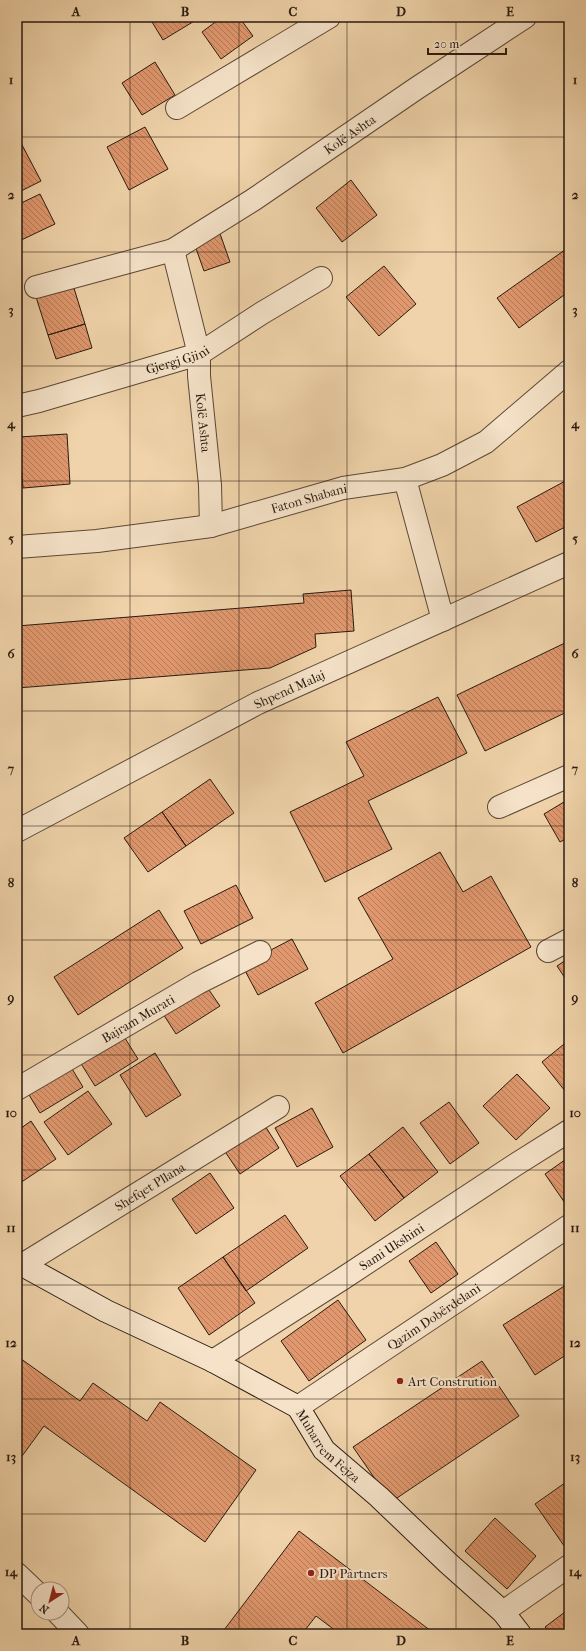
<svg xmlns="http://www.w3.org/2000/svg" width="586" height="1651" font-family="'IM FELL French Canon',serif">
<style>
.building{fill:url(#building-back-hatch);stroke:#291a10}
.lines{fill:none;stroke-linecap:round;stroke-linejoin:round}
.street-casing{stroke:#5b4836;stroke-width:24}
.secondary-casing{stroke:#291a10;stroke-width:24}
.street{stroke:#f5e2c8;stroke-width:22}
.secondary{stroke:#f5e2c8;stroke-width:22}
.grid{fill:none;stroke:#291a10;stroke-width:1;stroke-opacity:0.55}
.poi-dot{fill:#8f2418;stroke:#f5e2c8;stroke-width:1.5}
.labels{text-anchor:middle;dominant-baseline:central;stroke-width:4;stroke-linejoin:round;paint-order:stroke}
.street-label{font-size:13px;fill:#291a10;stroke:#f5e2c8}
.poi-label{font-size:13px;fill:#291a10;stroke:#f5e2c8;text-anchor:start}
.neatline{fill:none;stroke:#291a10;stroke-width:1.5}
.grid-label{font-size:13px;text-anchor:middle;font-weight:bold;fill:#291a10}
</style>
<defs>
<pattern id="building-back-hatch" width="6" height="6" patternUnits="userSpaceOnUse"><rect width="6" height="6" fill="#e1986e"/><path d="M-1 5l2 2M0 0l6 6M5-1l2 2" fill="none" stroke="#b67b59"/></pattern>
</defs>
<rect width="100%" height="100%" fill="#f0d3aa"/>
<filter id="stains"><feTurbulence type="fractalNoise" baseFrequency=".005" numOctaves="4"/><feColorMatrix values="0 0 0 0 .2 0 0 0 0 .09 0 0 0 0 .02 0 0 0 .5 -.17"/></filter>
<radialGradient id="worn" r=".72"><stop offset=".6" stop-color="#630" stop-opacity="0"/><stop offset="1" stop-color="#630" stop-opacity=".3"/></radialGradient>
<path class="building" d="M149 17H201L163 40Z
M222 17H239L253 36 221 59 202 32Z
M155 62 175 95 142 115 122 83Z
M145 127 168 169 129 190 107 147Z
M21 143 41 181 17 193V145Z
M351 180 377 215 342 242 316 208Z
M40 194 55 224 17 242V205Z
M218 228 230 262 204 271 192 237Z
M569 247V302L564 295 519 328 497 298Z
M384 266 416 304 379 336 346 297Z
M73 285 85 324 48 335 36 297Z
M85 324 92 348 56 359 48 335Z
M67 434 70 484 23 488 19 437Z
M569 479V525L536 542 517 507Z
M351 590 354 631 315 634 316 647 270 668 17 688V626L304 603 303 594Z
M569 641V711L485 751 457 695Z
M438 697 467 753 368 801 392 849 325 882 290 812 364 776 346 742Z
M210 779 234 813 186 846 162 812Z
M569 799V837L560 842 544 814Z
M162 812 186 846 148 872 124 838Z
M440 852 463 892 491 876 531 947 343 1053 315 1003 393 959 358 898Z
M236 885 253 918 201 944 184 911Z
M159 910 183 948 78 1015 54 977Z
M292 939 308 969 258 995 242 965Z
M569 958V984L557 966Z
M200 977 220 1006 176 1034 158 1006Z
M118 1027 138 1059 95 1086 75 1054Z
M569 1040V1096L542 1062Z
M155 1053 181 1095 146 1117 120 1075Z
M66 1059 83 1087 40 1113 23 1085Z
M517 1074 550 1108 516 1140 483 1106Z
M88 1091 112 1124 68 1155 44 1122Z
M449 1102 479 1143 450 1164 420 1123Z
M312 1108 333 1147 297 1167 275 1128Z
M31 1121 56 1159 17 1185V1131Z
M262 1121 279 1148 240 1174 222 1147Z
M403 1127 438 1172 404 1198 369 1154Z
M369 1154 404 1198 375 1221 340 1176Z
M569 1157V1205L567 1206 545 1174Z
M210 1173 234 1208 196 1234 172 1199Z
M285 1215 308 1248 246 1291 223 1257Z
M436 1242 458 1274 431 1293 409 1261Z
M223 1257 255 1303 209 1335 178 1288Z
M569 1283V1353L535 1375 503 1325Z
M338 1300 366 1340 309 1381 281 1341Z
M17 1356 80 1401 93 1383 147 1421 160 1402 256 1470 205 1542 44 1426 17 1463Z
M482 1361 519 1416 391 1502 353 1447Z
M569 1480V1553L535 1504Z
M495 1518 536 1556 507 1589 465 1551Z
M299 1531 435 1634H340L316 1616 302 1634H221Z
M569 1609V1634H551L545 1627Z"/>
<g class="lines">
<g class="street-casing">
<g id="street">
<path d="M177 108 329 17"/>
<path id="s1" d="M173 250 199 354V376L210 485 211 526"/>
<path id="s2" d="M36 287 173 250 253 200 417 88 525 17"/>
<path id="s3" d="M17 406 39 401 199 354 262 313 321 278"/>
<path d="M405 479 443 620"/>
<path id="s4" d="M17 547 97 541 211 526 343 488 405 479 442 465 486 442 569 371"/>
<path d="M499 807 569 776"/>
<path id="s5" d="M17 831 258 703 569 563"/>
<path d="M548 951 569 940"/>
<path id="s6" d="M17 1089 198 983 260 952"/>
<path id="s7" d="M22 1265 278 1107"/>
<path id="s8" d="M213 1361 342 1279 515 1165 569 1131"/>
<path id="s9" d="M298 1407 569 1226"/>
<path d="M17 1574 38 1594"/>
<path d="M503 1612 569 1566"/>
<path d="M58 1613 78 1634"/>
</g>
</g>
<g class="secondary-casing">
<g id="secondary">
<path id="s10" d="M17 1262 106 1311 213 1361 298 1407 324 1450 379 1497 448 1563 503 1612 520 1634"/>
</g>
</g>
<use href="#street" class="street"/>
<use href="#secondary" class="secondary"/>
</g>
<path class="grid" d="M130 17V1634M239 17V1634M347 17V1634M456 17V1634M17 137H569M17 252H569M17 366H569M17 481H569M17 596H569M17 711H569M17 826H569M17 940H569M17 1055H569M17 1170H569M17 1285H569M17 1399H569M17 1514H569"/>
<g class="poi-dot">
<circle cx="400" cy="1381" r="4"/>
<circle cx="311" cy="1573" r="4"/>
</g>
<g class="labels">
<g class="street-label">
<text stroke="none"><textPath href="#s2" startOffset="353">Kolë Ashta</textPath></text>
<text stroke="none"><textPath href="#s3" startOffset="167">Gjergj Gjini</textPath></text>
<text stroke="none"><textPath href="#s1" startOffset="176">Kolë Ashta</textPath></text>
<text stroke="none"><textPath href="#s4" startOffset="297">Faton Shabani</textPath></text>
<text stroke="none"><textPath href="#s5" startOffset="307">Shpend Malaj</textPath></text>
<text stroke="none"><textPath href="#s6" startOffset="140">Bajram Murati</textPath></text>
<text stroke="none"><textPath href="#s7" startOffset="150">Shefqet Pllana</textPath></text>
<text stroke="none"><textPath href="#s8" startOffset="212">Sami Ukshini</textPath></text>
<text stroke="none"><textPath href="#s9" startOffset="163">Qazim Dobërdelani</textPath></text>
<text stroke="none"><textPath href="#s10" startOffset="366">Muharrem Fejza</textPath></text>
</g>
<g class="poi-label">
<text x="408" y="1381">Art Constrution</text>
<text x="319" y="1573">DP Partners</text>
</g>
</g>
<rect width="586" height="1651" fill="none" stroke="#f0d3aa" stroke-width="44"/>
<g transform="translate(50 1601) rotate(216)"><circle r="19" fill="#f5e2c8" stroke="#a3927e"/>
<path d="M0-3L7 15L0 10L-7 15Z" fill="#8f2418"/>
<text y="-6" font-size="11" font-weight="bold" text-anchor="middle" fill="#291a10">N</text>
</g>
<path d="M428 48v6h78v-6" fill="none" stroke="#291a10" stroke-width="2"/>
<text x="434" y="48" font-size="12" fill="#291a10" stroke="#f5e2c8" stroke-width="3" paint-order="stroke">20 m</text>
<rect x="22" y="22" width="542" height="1607" class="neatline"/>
<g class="grid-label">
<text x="76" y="16">A</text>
<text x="185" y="16">B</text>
<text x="293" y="16">C</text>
<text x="401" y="16">D</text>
<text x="510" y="16">E</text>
<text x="11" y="84">1</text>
<text x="575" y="84">1</text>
<text x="11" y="199">2</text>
<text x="575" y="199">2</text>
<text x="11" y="314">3</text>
<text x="575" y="314">3</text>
<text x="11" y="428">4</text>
<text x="575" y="428">4</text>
<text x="11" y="543">5</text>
<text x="575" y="543">5</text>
<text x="11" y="658">6</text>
<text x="575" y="658">6</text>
<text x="11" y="773">7</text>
<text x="575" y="773">7</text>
<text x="11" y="887">8</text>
<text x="575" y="887">8</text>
<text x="11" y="1002">9</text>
<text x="575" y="1002">9</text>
<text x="11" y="1117">10</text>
<text x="575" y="1117">10</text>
<text x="11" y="1232">11</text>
<text x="575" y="1232">11</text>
<text x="11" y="1347">12</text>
<text x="575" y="1347">12</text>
<text x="11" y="1461">13</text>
<text x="575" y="1461">13</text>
<text x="11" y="1576">14</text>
<text x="575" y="1576">14</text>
<text x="76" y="1645">A</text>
<text x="185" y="1645">B</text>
<text x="293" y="1645">C</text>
<text x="401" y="1645">D</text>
<text x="510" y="1645">E</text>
</g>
<rect width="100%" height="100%" filter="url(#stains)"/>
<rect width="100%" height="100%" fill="url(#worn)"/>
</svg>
